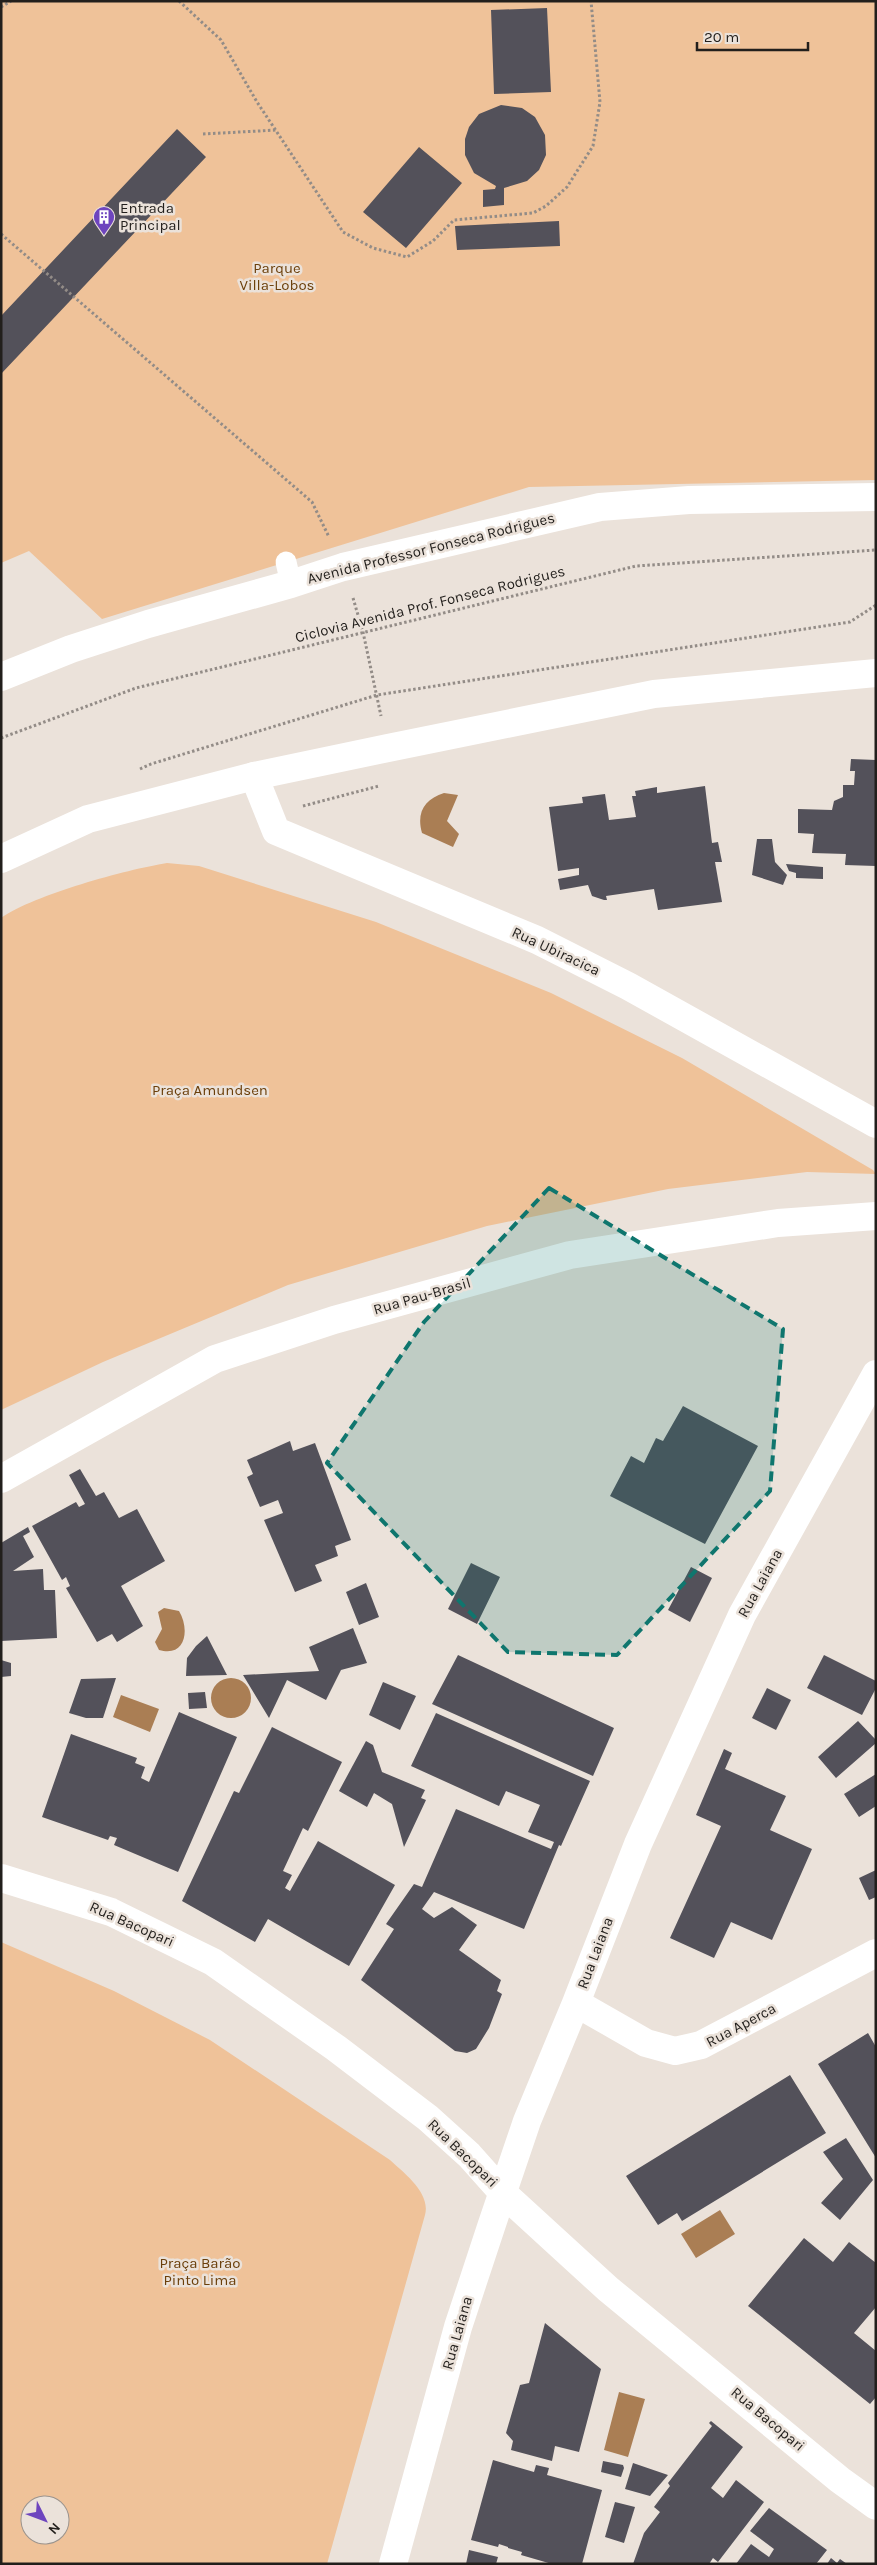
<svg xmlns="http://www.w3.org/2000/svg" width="877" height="2565" font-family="Karla,sans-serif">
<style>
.green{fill:#efc299;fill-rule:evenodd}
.water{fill:#aa7e54}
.building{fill:#53515a}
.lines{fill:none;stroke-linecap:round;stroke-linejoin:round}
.path{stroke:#938c87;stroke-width:3;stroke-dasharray:2.5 2.5;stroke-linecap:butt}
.service{stroke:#fff;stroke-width:21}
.minor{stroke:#fff;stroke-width:28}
.trunk{stroke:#fff;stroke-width:28}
.marked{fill:#0f766e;fill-opacity:0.2;stroke:#0f766e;stroke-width:4;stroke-dasharray:10 6;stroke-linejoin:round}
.labels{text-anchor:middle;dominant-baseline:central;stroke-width:5;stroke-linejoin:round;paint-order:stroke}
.poi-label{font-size:15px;fill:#221f1c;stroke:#ebe2da;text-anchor:start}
.park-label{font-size:15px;fill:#6b3f0a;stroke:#ebe2da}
.street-label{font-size:15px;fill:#221f1c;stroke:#ebe2da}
</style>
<rect width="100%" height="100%" fill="#ebe2da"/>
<path class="green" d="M1 1H876V480L529 487 102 619 29 551 1 563Z
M167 863 199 866 376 922 551 993 682 1058 873 1170 876 1174 807 1172 668 1189 487 1226 288 1285 103 1362 1 1410V918C36 894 125 870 167 863Z
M1 1942 114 1991 210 2040 390 2160C404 2173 431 2193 425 2215L327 2564H1ZM30 2505H60V2535H30Z"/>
<path class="water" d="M444 793 458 795 447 821 459 834 453 847 422 833C416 812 425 799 444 793Z
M164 1608 179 1611C190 1629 186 1658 159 1650L155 1642 162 1629 158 1612Z
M211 1698a20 20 0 1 1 40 0a20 20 0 1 1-40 0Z
M121 1695 159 1709 150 1732 113 1717Z
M720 2210 735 2234 696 2258 681 2234Z
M619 2392 645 2399 628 2457 604 2450Z"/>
<path class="building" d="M547 8 551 92 494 94 491 10Z
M501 105 522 108 535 117 545 135 546 155 539 170 527 181 504 188V205L483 207V190L495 189 496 186 474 173 465 155V139L469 127 479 114Z
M177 129 206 157 1 374V316Z
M419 147 462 183 406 248 363 212Z
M559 221 560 246 457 250 455 226Z
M851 759 876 760V866L845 865 846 854 812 853 814 834 798 833V809L832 810 834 801 843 797V785H854L855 771H850Z
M705 786 712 843 718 842 722 862H715L722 902 658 910 654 889 606 896 607 900H604L592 896 588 885 560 890 558 879 579 875V868L558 871 549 807 583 803 582 797 605 794 609 820 636 817 632 796H636L635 791 657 787V793Z
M757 839H772L775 862 787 875 783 885 752 875Z
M786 864 823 867V879L796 878V873L789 871Z
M683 1406 758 1446 705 1544 610 1496 631 1456 644 1463 656 1438 663 1441Z
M290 1441 293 1451 315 1443 351 1540 335 1546 338 1556 315 1565 322 1581 295 1592 264 1520 283 1513 278 1500 260 1507 247 1477 253 1474 247 1460Z
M80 1469 96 1496 104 1492 119 1518 137 1509 165 1561 121 1586 143 1626 117 1642 112 1634 97 1642 66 1588 70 1586 66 1577 62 1580 32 1526 76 1502 79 1507 85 1504 69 1475Z
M28 1527 30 1532 23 1536 34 1557 13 1571 43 1569 44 1590H55L57 1638 1 1641V1543Z
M471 1563 500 1577 477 1624 448 1609Z
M691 1567 712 1578 690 1622 668 1610Z
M366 1583 379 1617 359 1625 346 1592Z
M353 1628 367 1663 341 1670 326 1700 287 1680 269 1718 243 1675 319 1671 309 1647Z
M207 1636 227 1675 186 1676 187 1658 196 1646Z
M458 1655 614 1728 593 1776 432 1704Z
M824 1655 876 1681V1688L862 1715 807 1688Z
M1 1660 11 1663V1676L1 1677Z
M116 1678 103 1718H86L69 1713 81 1679Z
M383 1682 416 1696 400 1730 369 1715Z
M767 1688 791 1700 776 1730 752 1718Z
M205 1692 207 1708 189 1709 188 1693Z
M179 1712 237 1737 178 1872 114 1845 117 1838 110 1836 108 1840 42 1817 71 1734 137 1758 135 1763 145 1767 141 1778 149 1782Z
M436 1713 590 1781 561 1846 559 1845 524 1929 434 1892 422 1909 434 1918 452 1907 477 1925 459 1950 501 1980 497 1991 502 1994 489 2028 476 2049 467 2053 455 2051 361 1980 394 1929 386 1924 414 1884 422 1887 456 1809 551 1849 554 1842 528 1832 540 1805 506 1791 499 1806 411 1766Z
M858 1721 876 1740V1743L836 1778 818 1757Z
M272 1727 342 1762 308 1831 303 1828 283 1871 292 1875 285 1888 290 1891 318 1841 395 1885 349 1966 268 1919 255 1942 182 1901 234 1791 239 1793Z
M366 1741 373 1745 382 1772 425 1790 421 1798 426 1800 404 1847 392 1804 374 1793 367 1807 339 1791Z
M724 1749 732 1753 725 1769 786 1796 770 1830 812 1849 772 1940 731 1922 714 1958 670 1938 721 1826 696 1815Z
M876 1774V1806L859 1817 844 1794Z
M876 1870V1897L869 1900 859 1878Z
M868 2033 876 2047V2158L818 2064Z
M790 2075 826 2133 682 2221 677 2213 658 2225 626 2176Z
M846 2138 873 2180 840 2220 821 2203 843 2179 823 2152Z
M804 2238 833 2262 849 2242 876 2263V2307L854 2333 876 2351V2397L870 2404 748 2306Z
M545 2323 601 2369 579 2452 555 2446 552 2461 511 2450 513 2441 506 2433 520 2385 529 2383Z
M711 2421 743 2447 711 2488 723 2498 736 2480 764 2502 718 2562 713 2558 709 2564H633L644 2533 660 2512 654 2507 670 2486 668 2483 712 2426 709 2423Z
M493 2460 534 2472 536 2465 549 2468 547 2475 602 2490 582 2564H552L521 2555 522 2552 508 2548V2547L499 2544 498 2547 471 2540Z
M603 2461 623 2465 624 2468 621 2477 601 2472Z
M633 2463 668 2475 650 2496 625 2489Z
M615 2502 635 2507 624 2543 605 2537Z
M769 2508 827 2550 816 2564H736L751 2544 769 2557 774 2549 750 2531Z
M469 2550 498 2557 496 2564H466Z
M831 2558 837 2563 840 2559 847 2564H827Z"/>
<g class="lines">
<path class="path" d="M179 1 221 40 257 102 343 232 373 248 407 257 433 241 454 220 533 213 546 206 567 187 593 146 600 102 591 1
M1 7 11 1
M203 134 277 130
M1 234 312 502 329 537
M353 598 363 632 381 716
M1 738 136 688 636 566 876 550
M140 769 151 764 377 695 850 622 876 605
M303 806 379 786"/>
<path class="service" d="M286 562 291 584"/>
<path class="minor" d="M254 776 276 831 537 940 628 986 876 1124
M1 1479 215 1359 334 1320 570 1255 778 1223 876 1216
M1 1878 111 1912 213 1962 336 2048 428 2118 469 2155 502 2192 608 2289 840 2480 876 2506
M576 2003 646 2043 675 2051 701 2045 876 1953
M393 2564 458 2327 492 2224 527 2121 576 2003 638 1844 742 1615 876 1374"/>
<path class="trunk" d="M1 677 71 649 148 624 291 584 343 567 600 507 689 500 876 497
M1 859 88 819 254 776 388 748 654 694 876 673"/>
</g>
<path class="marked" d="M549 1188 783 1329 770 1491 617 1655 508 1652 327 1463 424 1322Z"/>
<defs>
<g id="building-pin" transform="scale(1.125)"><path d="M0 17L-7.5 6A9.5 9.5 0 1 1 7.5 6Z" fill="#6e45be" stroke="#ebe2da"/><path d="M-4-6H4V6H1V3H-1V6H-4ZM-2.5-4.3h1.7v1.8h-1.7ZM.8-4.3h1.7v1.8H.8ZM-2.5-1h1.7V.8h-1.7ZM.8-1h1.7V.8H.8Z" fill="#fff"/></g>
</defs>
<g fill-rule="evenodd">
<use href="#building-pin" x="104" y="217"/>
</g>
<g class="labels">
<g class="poi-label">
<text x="120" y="208">Entrada<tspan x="120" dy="17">Principal</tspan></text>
</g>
<g class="park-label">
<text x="277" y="268">Parque<tspan x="277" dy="17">Villa-Lobos</tspan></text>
<text x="210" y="1090">Praça Amundsen</text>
<text x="200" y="2263">Praça Barão<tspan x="200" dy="17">Pinto Lima</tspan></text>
</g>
<g class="street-label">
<text transform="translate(431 548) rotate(-14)">Avenida Professor Fonseca Rodrigues</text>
<text transform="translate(430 604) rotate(-14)">Ciclovia Avenida Prof. Fonseca Rodrigues</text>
<text transform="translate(556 951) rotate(25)">Rua Ubiracica</text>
<text transform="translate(422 1296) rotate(-16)">Rua Pau-Brasil</text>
<text transform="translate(760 1583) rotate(-61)">Rua Laiana</text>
<text transform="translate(132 1924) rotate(24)">Rua Bacopari</text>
<text transform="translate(595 1953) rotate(-69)">Rua Laiana</text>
<text transform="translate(741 2025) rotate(-28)">Rua Aperca</text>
<text transform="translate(463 2153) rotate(44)">Rua Bacopari</text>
<text transform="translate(457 2333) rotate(-74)">Rua Laiana</text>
<text transform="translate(768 2419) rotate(40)">Rua Bacopari</text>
</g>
</g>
<rect width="877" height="2565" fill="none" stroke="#221f1c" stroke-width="5"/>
<g transform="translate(45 2520) rotate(132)"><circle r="24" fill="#ebe2da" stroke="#9b948e"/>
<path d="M0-4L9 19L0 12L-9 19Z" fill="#6e45be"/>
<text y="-8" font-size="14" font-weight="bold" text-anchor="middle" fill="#221f1c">N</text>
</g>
<path d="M697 42v8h111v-8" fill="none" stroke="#221f1c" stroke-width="2.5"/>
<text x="704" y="42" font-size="15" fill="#221f1c" stroke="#ebe2da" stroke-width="4" paint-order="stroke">20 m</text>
</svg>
